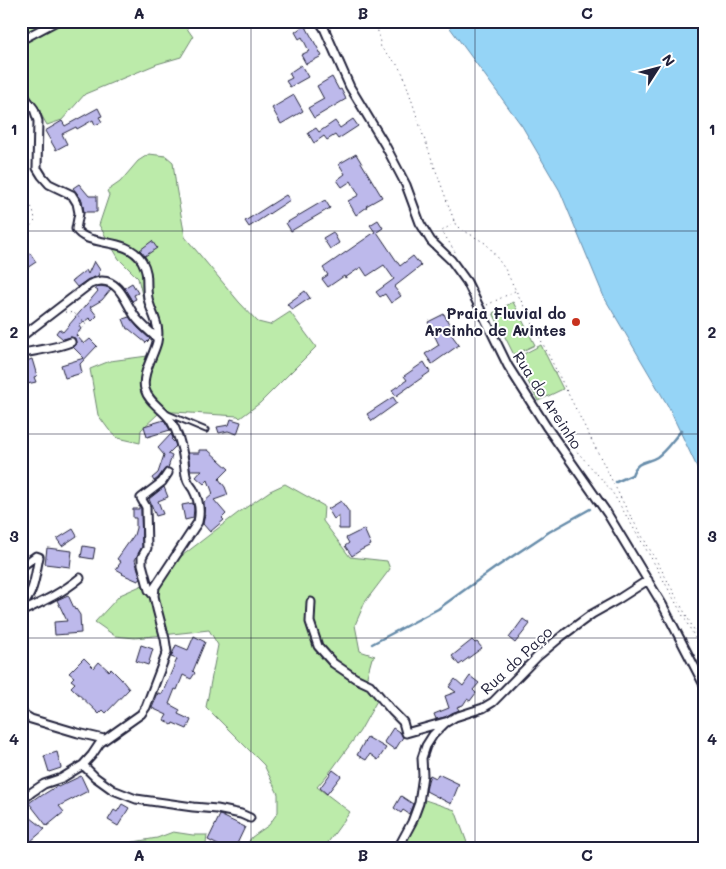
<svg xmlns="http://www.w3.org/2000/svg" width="726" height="869" font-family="Mali,sans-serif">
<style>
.green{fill:#bcebaa;stroke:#6f8672}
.water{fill:#95d4f6;stroke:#678dab}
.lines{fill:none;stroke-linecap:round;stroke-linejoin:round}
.stream{stroke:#678dab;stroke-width:2.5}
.building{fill:#bdb9eb;stroke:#22223b}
.lane-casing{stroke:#22223b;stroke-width:7}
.street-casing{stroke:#22223b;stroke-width:11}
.path{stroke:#22223b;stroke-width:1;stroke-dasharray:1 4;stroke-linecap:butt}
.lane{stroke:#fff;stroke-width:3}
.street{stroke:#fff;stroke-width:7}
.grid{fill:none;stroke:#22223b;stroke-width:1;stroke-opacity:0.55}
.poi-dot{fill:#c8321e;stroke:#fff;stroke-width:2}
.labels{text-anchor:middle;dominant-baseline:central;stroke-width:4;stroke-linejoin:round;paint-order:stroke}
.poi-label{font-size:15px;font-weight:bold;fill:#22223b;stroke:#fff;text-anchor:end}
.street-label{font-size:15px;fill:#22223b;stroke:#fff}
.neatline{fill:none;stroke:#22223b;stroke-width:2}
.grid-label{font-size:16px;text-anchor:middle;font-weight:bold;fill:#22223b}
</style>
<rect width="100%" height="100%" fill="#fff"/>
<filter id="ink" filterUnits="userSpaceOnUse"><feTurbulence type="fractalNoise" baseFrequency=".02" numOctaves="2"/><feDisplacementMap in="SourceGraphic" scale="10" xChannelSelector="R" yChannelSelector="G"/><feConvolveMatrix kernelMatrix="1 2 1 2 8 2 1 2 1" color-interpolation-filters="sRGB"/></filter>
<g filter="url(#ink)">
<path class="green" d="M21 21H133L163 29 186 27 193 37 181 57 157 64 85 94 62 120 47 125 21 79Z
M149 154 166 156 173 162 176 187 185 237 239 302 258 322 270 325 290 312 316 347 260 403 240 418 238 416 174 412 159 413 141 430 140 443 118 438 109 430 98 415 90 369 110 361 155 355 162 332 145 307 138 278 119 259 99 225 109 195 107 191 120 182 138 161Z
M513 302 535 345 514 355 493 313Z
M541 345 563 389 538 401 516 358Z
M285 484 324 506 323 521 350 557 387 561 390 569 365 602 355 625 360 651 375 656 372 658 367 676 379 697 360 731 333 768 317 787 350 812 324 848H244L252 837 269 825 278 812V794L264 765 206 707 218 645 209 630 135 638 115 636 95 622 120 595 154 580 170 565 238 513 270 491Z
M422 799 455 810 469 848H400Z
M173 832 193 835H207L206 844 212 848H114L116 845 157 838Z"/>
<path class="water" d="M445 21H705V484L668 406 604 297 560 191 522 126Z"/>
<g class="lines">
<path class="stream" d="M616 482 632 475C638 459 646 464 657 457 667 450 673 439 682 430
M372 644 438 609 495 568 549 532 590 509"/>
</g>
<path class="building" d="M305 25 322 56 306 64 301 55 309 51 302 37 299 39 295 32Z
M301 65 308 77 290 87 286 81 292 78 289 73Z
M332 77 339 90 341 89 346 99 314 118 308 108 324 99 317 86Z
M294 95 303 111 281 124 272 108Z
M98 108 102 116 99 117 102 122 95 125 93 120 77 129 76 127 62 134 67 144 56 150 45 131 62 121 65 126Z
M353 119 358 126 338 139 335 135 327 140 324 136 314 143 308 133 316 128 319 132 335 121 340 128Z
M356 154 382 197 366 206 367 207 356 215 348 201 359 195 351 181 342 187 337 180 345 174 339 164Z
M79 184 89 196H97V212H84L82 200 73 188Z
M286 195 290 200 249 227 245 221Z
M325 200 330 208 291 231 286 223Z
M378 220 383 228 377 232 400 266 413 256 421 266 394 287 401 296 391 303 385 294 380 297 376 292 394 279 384 265 367 276 361 267 345 278 344 276 328 287 322 279 328 275 323 268 375 232 370 225Z
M333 232 339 243 330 249 323 238Z
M152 241 157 248 145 256 140 250Z
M30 253 36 262 21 272V261L25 260 27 255Z
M94 261 100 270 98 276 87 280 77 287 72 281 86 270 88 274Z
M132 283 138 293 134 295 136 299 132 301 124 288Z
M100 286 106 287 111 289 102 300 90 307 97 316 92 321 89 318 79 326 81 329 76 335 84 344 90 339 97 346 80 364 82 373 65 378 61 365 84 358 73 347 76 343 75 338 71 337 63 339 56 333 59 329 63 332 98 291 95 289Z
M305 291 310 298 292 310 287 304Z
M444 314 451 328 448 330 459 345 432 364 425 354 439 345 428 322Z
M129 317 138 328 150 339 146 343 129 329H127L123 319Z
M32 359 37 376 34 377 36 382 27 384 21 363Z
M424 362 430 372 396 396 392 390 407 380 404 376Z
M393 397 397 403 372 421 367 414Z
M231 419 241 422 237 434 228 431 219 433 217 427 229 425Z
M164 420 170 430 147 437 144 426Z
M171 434 173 438 171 439 175 443 176 446 168 454 172 456 168 468 164 470 158 478 154 481 152 478 158 473 164 455 158 448Z
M199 450H208L229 469 219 479 225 487 228 495 214 500 226 514 222 518 224 520 210 532 203 524 205 514 204 502 213 494 208 480 204 484 196 477 202 470H190L188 453H199Z
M164 487 168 497 158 501 163 514 156 516 149 499Z
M341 501 349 512V529H339V515L334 519 328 509Z
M193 503 194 509 193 518 185 520 182 505Z
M139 506 141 508 142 547 135 560 141 579 138 581 122 574 123 573 116 569 121 562 117 559 134 535 136 528V518H133V509H139Z
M73 529 77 536 62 546 57 539Z
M364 529 371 545 361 550 352 556 345 546 349 543 346 538Z
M83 546 95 548 93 559 81 557Z
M47 548 72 551 70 567 45 564Z
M68 595 75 610 76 609 80 615 81 633 55 635 54 622 67 621 57 600Z
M523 619 530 624 515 643 509 638Z
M194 636 205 642 193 671 195 673 191 679 183 675 177 690 175 689 169 704 180 710 178 714 191 720 187 729 173 723 172 725 164 720 167 715 152 708 158 693 162 694 177 659 171 657 176 645 188 650Z
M472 640 475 643 477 642 482 648 459 665 452 656Z
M141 645 153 649 148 665 136 661Z
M84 658 94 668 99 662 109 671 111 669 121 679 129 689 106 713 103 710 99 714 71 687 75 683 71 680 74 677 69 673Z
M470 676 479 683 473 690 476 693 470 701 467 699 463 705 457 707 459 710 445 717 436 719 434 714 449 708 445 696 456 692 449 687 455 679 463 686Z
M393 728 401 733 403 737 395 750 384 742Z
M367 737 386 748 378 760 370 754 366 760 357 755Z
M57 752 61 768 49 772 44 756Z
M333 770 341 776 327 794 320 788Z
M438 774 459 784 451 804 426 791 428 781 430 775 436 778Z
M81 776 88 791 59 806 64 812 47 826 29 803 40 795 41 796 57 786 58 787Z
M401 796 413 804 409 814 403 810 401 813 394 808Z
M122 804 129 808 118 826 108 820 114 810 117 812Z
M21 810 45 829 23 848H21Z
M220 815 245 827 235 848H224L208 840Z"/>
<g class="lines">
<g class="lane-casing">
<path id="lane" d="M168 414 206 430"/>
</g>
<g class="street-casing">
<path id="street" d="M319 21 324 28 350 87 385 145 406 185 420 223 431 241 451 260 467 282 508 366 546 426 607 513 662 604 705 687
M21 40 57 21
M21 92 34 109 38 121 37 168 42 176 49 184 72 195 77 203 79 213 76 229C87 248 127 236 142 261 150 276 145 283 148 298 151 314 161 324 157 342 154 355 141 375 145 389 148 402 164 410 171 421 178 433 182 447 184 461 185 467 185 474 187 479 188 483 191 486 193 489 199 500 201 510 198 522L155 587 154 596 157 609 165 639 167 652 146 707 141 714 100 743 92 755 83 765 62 778 44 784 32 792 21 801
M21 256H22
M21 337 90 284C93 283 98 281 101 281 121 280 127 307 137 319 143 326 150 332 157 338
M21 354C38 349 55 349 71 342
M21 567 36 556 39 557C35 575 35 592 21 607
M154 596 149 590 142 564V557L147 548 146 507 141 498 162 482 168 473
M311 602 310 622 318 646 333 663 355 678 370 685 392 711 403 722 406 733 445 722
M21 612C42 602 62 593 80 578
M21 713 31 719 78 733 104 739
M83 765 95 777 113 790 136 799 193 807 217 809 241 814 250 818
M398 848 412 822 419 803 423 775 422 758 426 746 433 735 445 723 455 717 483 708 493 702 538 656 562 636 592 614 617 600 648 580"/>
</g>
<path class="path" d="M376 21 381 48 396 63 403 74 423 135 456 226 485 243 490 248 505 269 627 510 660 567 705 650
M21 196C31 205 34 208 35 221L21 236
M454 220 451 225 442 231 457 255
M487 305 515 291
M65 312 74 313 86 324 76 336
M564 437 606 484 614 495 653 561 705 656"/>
<use href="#lane" class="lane"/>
<use href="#street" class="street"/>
</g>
</g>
<path class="grid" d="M251 21V848M475 21V848M21 231H705M21 434H705M21 638H705"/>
<circle class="poi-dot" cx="576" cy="322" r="5"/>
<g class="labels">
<g class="poi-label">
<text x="566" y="313">Praia Fluvial do<tspan x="566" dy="17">Areinho de Avintes</tspan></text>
</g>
<g class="street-label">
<text transform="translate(548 400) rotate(57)">Rua do Areinho</text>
<text transform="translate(516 660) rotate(-43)">Rua do Paço</text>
</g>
</g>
<rect width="726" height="869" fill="none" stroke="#fff" stroke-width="55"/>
<g transform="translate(658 68) rotate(54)" stroke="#ffffff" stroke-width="4" paint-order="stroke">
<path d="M0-4L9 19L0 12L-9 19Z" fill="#22223b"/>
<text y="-8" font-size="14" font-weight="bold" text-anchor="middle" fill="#22223b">N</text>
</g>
<rect x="28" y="28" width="670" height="814" class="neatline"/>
<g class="grid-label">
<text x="139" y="19">A</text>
<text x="363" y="19">B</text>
<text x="587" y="19">C</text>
<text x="14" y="135">1</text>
<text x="712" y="135">1</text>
<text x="14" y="338">2</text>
<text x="712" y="338">2</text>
<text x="14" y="542">3</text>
<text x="712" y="542">3</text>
<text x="14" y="745">4</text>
<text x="712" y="745">4</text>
<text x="139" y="861">A</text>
<text x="363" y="861">B</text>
<text x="587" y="861">C</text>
</g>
</svg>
